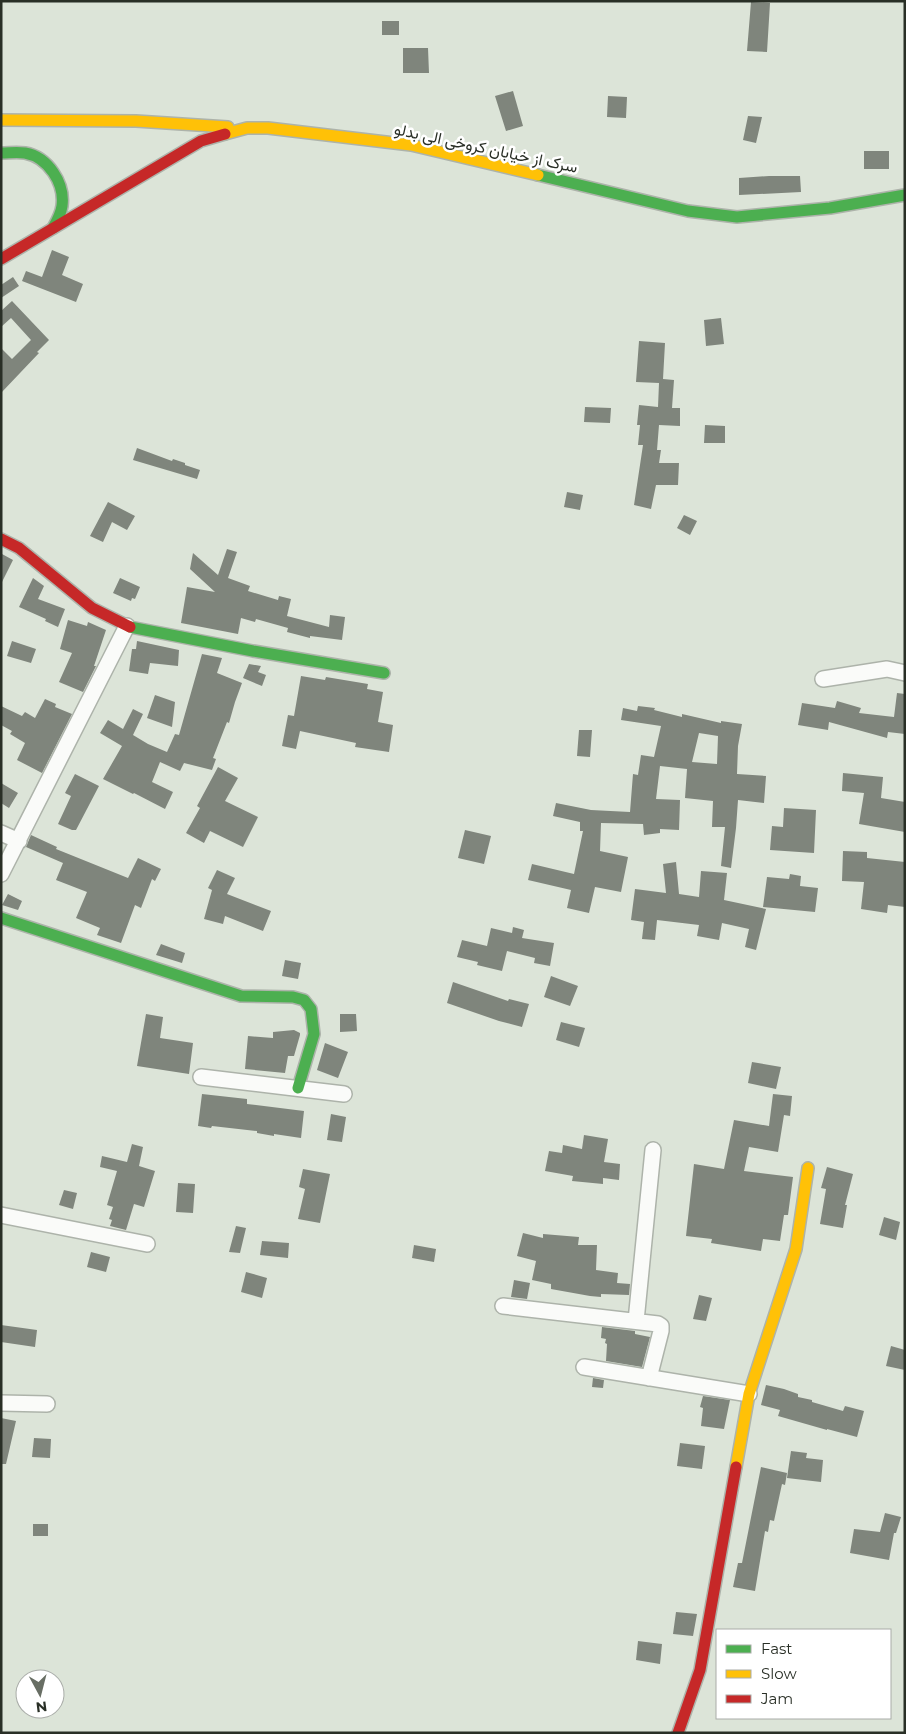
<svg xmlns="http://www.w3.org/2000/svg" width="906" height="1734" font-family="Montserrat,Vazirmatn,sans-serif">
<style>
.building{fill:#7f857c;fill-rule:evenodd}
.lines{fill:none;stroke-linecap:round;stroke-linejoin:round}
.street-casing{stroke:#adb3aa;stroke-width:18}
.fast-casing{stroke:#adb3aa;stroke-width:14}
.slow-casing{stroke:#adb3aa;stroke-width:14}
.jam-casing{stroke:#adb3aa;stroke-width:14}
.street{stroke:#fafbf9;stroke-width:15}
.fast{stroke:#4caf50;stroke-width:11}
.slow{stroke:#ffc107;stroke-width:11}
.jam{stroke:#c62828;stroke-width:11}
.labels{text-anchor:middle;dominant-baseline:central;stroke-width:5;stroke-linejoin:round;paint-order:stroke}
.street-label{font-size:16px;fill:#292f26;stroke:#fff}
</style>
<rect width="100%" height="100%" fill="#dce4d8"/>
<path class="building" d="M751 2 770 3 767 52 747 51Z
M382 21H399V35H382Z
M403 48H428L429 73H403Z
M513 91 523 126 506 131 495 96Z
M608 96 627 97 626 118 607 117Z
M748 116 762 117 756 143 743 140Z
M864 151H889V169H864Z
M769 176H800L801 192 739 195V178Z
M52 250 69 257 62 275 83 284 76 302 22 281 26 271 42 277Z
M13 277 19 286 1 298V285Z
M12 301 49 340 37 352 39 353 1 393V348L12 359 31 340 11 318 1 327V311Z
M721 318 724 344 706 346 704 320Z
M639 341 665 343 663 379 674 380 672 408H680V426L659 425 657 450H661L659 463H679L678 485H656L651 509 634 505 643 445H638L640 425H637L639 405 658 407 659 383 636 382Z
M585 407 611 408 610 423 584 422Z
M705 425 725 426V443H704Z
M137 448 172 461 173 459 185 463V465L200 470 197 479 133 460Z
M567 492 583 495 580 510 564 507Z
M108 502 135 516 127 530 112 522 103 542 90 536Z
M684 515 697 521 690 535 677 528Z
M227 549 237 552 228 578 250 586 248 591 278 600 279 596 291 599 287 616 329 627 330 615 345 617 342 640 310 636V638L287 632 288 628 256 619 255 622 241 618 238 634 181 623 187 587 215 592 190 569 193 553 218 575Z
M2 554 13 560 1 584V555Z
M33 578 44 586 38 599 65 609 58 627 45 621 46 619 19 607Z
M120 578 140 587 135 599 132 598 131 601 113 593Z
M68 620 87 626 88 622 106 630 94 666H96L83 692 59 682 72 653 60 649Z
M12 641 36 649 31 663 7 656Z
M137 641 179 650 178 666 150 663 148 674 129 671 132 649H136Z
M202 654 222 658 217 673 242 683 235 702 229 723 227 722 213 758 216 759 212 770 184 763 180 771 160 762 152 782 173 792 165 809 134 793 133 794 103 779 122 746 100 733 108 720 123 729 133 709 143 714 133 735 148 744 167 752 175 734 179 735Z
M249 664 261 666 258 672 266 675 262 686 243 678Z
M301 676 325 680 326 677 368 684 367 689 383 692 378 722 393 725 389 752 355 747 356 743 300 731 296 749 282 746 288 715 294 716Z
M897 693 905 694V734L888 732 887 738 829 722 828 730 798 725 802 703 835 708 837 701 861 708 859 713 894 717Z
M155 695 175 702 172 727 147 718Z
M45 699 56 704 55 707 72 714 42 773 17 760 25 743 10 734 12 731 1 725V706L22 716 25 712 35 718Z
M638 706 655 708 654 710 682 717V714L721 723V721L742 724 738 746 737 774 766 776 764 803 738 800 736 828 731 868 721 866 725 827H712L713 801 685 798 687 769 660 766 656 799 680 800 679 830 660 829V833L644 835 643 824 601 823 600 851 628 857 621 892 595 887 589 913 567 908 571 890 528 880 532 864 574 874 583 831H580V822L553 816 556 803 591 810 630 812 633 774 638 775 641 755 654 757 661 726 621 720 623 708 637 711ZM699 733 718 736 717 764 692 762Z
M579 730H592L590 757 577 756Z
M218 767 238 778 225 801 258 817 243 847 210 831 204 843 186 833 200 808 197 806Z
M843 773 883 777 881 798 905 802V832L859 824 864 793 842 791Z
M75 774 99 786 76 830H72L58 824 71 796 65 793Z
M1 783 18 793 9 808 1 803Z
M784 808 816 810 814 853 770 850 772 826 783 827Z
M465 830 491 836 484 864 458 858Z
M31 835 57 847 56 849 128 878 138 858 161 869 155 881 152 879 141 908 135 905 121 943 97 935 100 928 76 918 87 892 56 880 63 863 26 847Z
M843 851 867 852V858L905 862V907L888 905 887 913 861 909 864 882 842 881Z
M676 862 679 894 699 897 701 871 727 873 724 900 766 909 756 950 745 947 749 929 722 923 719 940 697 936 699 925 657 920 655 940 642 939 644 922 631 920 635 889 666 893 663 864Z
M217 870 235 878 227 894 271 911 263 931 225 916 223 924 204 919 212 890 208 888Z
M790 874 801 876 800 886 818 888 815 912 763 907 767 877 789 879Z
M8 894 22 901 18 910 2 905Z
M513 927 524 930 522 938 554 943 550 966 534 963 535 958 507 951 502 971 477 965 478 962 457 957 462 940 487 946 491 928 512 933Z
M161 944 185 953 182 963 156 955Z
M285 960 301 963 298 979 282 976Z
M551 976 578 986 570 1006 544 997Z
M453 982 508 1001 509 999 529 1004 522 1027 499 1021 447 1003Z
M146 1014 163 1017 160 1038 193 1043 189 1074 137 1066Z
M340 1014H356L357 1031 340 1032Z
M561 1022 585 1028 579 1047 556 1040Z
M294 1030 300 1033V1035L294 1056H288L285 1073 245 1069 248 1036 273 1038V1032Z
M325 1043 348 1052 338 1078 317 1070Z
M752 1062 781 1067 776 1089 748 1083Z
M202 1094 247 1099V1104L304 1111 301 1138 274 1134V1136L257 1133V1131L212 1126 211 1128 198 1126Z
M773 1094 792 1096 790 1116 784 1115 778 1152 749 1147 744 1171 793 1177 788 1215H784L780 1241 763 1239 761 1251 711 1243 712 1239 686 1236 694 1164 724 1169 734 1120 769 1126Z
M331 1114 346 1117 342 1142 327 1140Z
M584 1135 608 1139 604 1162 620 1164 619 1180 603 1178V1184L572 1181 573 1176 545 1171 549 1151 562 1153 563 1145 582 1149Z
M132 1144 143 1147 139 1166 155 1171 144 1207 134 1204 126 1230 110 1226 112 1220 109 1219 113 1207 107 1205 117 1171 100 1167 102 1156 127 1162Z
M827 1167 853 1174 845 1205H847L843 1228 820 1224 826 1189 821 1188Z
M303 1169 330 1174 320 1223 298 1219 305 1189 299 1187Z
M178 1183 195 1184 193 1213 176 1212Z
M64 1190 77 1193 73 1209 59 1205Z
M884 1217 900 1222 896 1240 879 1235Z
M236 1226 246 1228 240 1253 229 1252Z
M523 1233 543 1238V1234L579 1237 578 1245H597L596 1270 618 1273 617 1283 630 1284 629 1295 601 1294V1297L590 1296 551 1289V1284L532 1280 536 1261 517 1256Z
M262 1241 289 1243 288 1258 260 1255Z
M414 1245 436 1249 434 1262 412 1258Z
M91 1252 110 1257 106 1272 87 1267Z
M246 1272 267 1278 262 1298 241 1292Z
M514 1280 530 1283 527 1299 511 1297Z
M699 1295 712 1298 706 1321 693 1319Z
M1 1325 37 1330 35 1347 1 1342Z
M602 1327 635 1331V1334L650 1337 642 1367 606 1361 607 1344 605 1343 606 1339 601 1338Z
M891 1346 905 1350V1370L886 1366Z
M593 1378 604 1380 603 1388 592 1387Z
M766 1385 784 1389 798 1394V1397L812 1400V1402L843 1411 845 1406 864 1411 857 1437 827 1429V1430L778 1416 780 1410 761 1405Z
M703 1396 730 1400 724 1429 701 1426 703 1408 700 1407Z
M1 1418 16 1421 6 1464H1Z
M34 1438 51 1439 50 1458 32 1457Z
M680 1443 705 1446 702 1469 677 1466Z
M791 1451 807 1453 806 1458 823 1460 821 1482 787 1478Z
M761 1467 787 1473 785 1485 782 1484 774 1521 770 1520 768 1532 765 1531 755 1591 733 1587 738 1563H742Z
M885 1513 901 1517 896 1533H894L889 1560 850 1553 854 1529 880 1532Z
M33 1524H48V1536H33Z
M676 1612 697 1614 693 1636 673 1634Z
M638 1641 662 1644 660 1664 636 1660Z"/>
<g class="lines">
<g class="street-casing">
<path id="street" d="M823 679 887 669 905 673
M1 833 19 841
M1 874 127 626
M201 1077 344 1094
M1 1215 147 1244
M503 1306 658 1324 661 1326V1331L649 1378
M636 1321 653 1150
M584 1367 749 1394
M1 1403 47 1404"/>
</g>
<g class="fast-casing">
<path id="fast" d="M1 153C9 153 17 152 25 153 48 157 65 183 62 206 61 214 57 221 53 228
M538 175 688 211 737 217 830 208 905 195
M130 627 253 651 384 673
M1 918 241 996 293 997 304 1000 311 1009 314 1034 298 1088"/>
</g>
<g class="slow-casing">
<path id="slow" d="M1 120 136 121 228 127
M225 134 247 128H268L411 145 538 175
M736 1467 749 1394 796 1249 808 1168"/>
</g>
<g class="jam-casing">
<path id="jam" d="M1 259 201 141 225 134
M1 539 19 548 92 608 130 627
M678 1733 700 1670 736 1467"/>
</g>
<use href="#street" class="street"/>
<use href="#fast" class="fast"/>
<use href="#slow" class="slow"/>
<use href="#jam" class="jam"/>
</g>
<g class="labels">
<g class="street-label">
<text transform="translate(486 148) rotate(12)">سرک از خیابان کروخی الی بدلو</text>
</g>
</g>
<rect width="906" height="1734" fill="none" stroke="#292f26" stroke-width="5"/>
<rect x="716" y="1629" width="175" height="90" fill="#ffffff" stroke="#a9aca8"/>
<rect x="726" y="1645" width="25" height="8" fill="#4caf50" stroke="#a9aca8"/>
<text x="761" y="1654" font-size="15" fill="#292f26">Fast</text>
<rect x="726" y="1670" width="25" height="8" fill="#ffc107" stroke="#a9aca8"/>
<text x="761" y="1679" font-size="15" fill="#292f26">Slow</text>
<rect x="726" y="1695" width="25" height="8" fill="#c62828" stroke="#a9aca8"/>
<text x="761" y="1704" font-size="15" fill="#292f26">Jam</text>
<g transform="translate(40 1694) rotate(173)"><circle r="24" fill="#ffffff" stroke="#a9aca8"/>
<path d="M0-4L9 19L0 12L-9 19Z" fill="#686e64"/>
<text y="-8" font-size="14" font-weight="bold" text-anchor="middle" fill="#292f26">N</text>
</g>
</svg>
